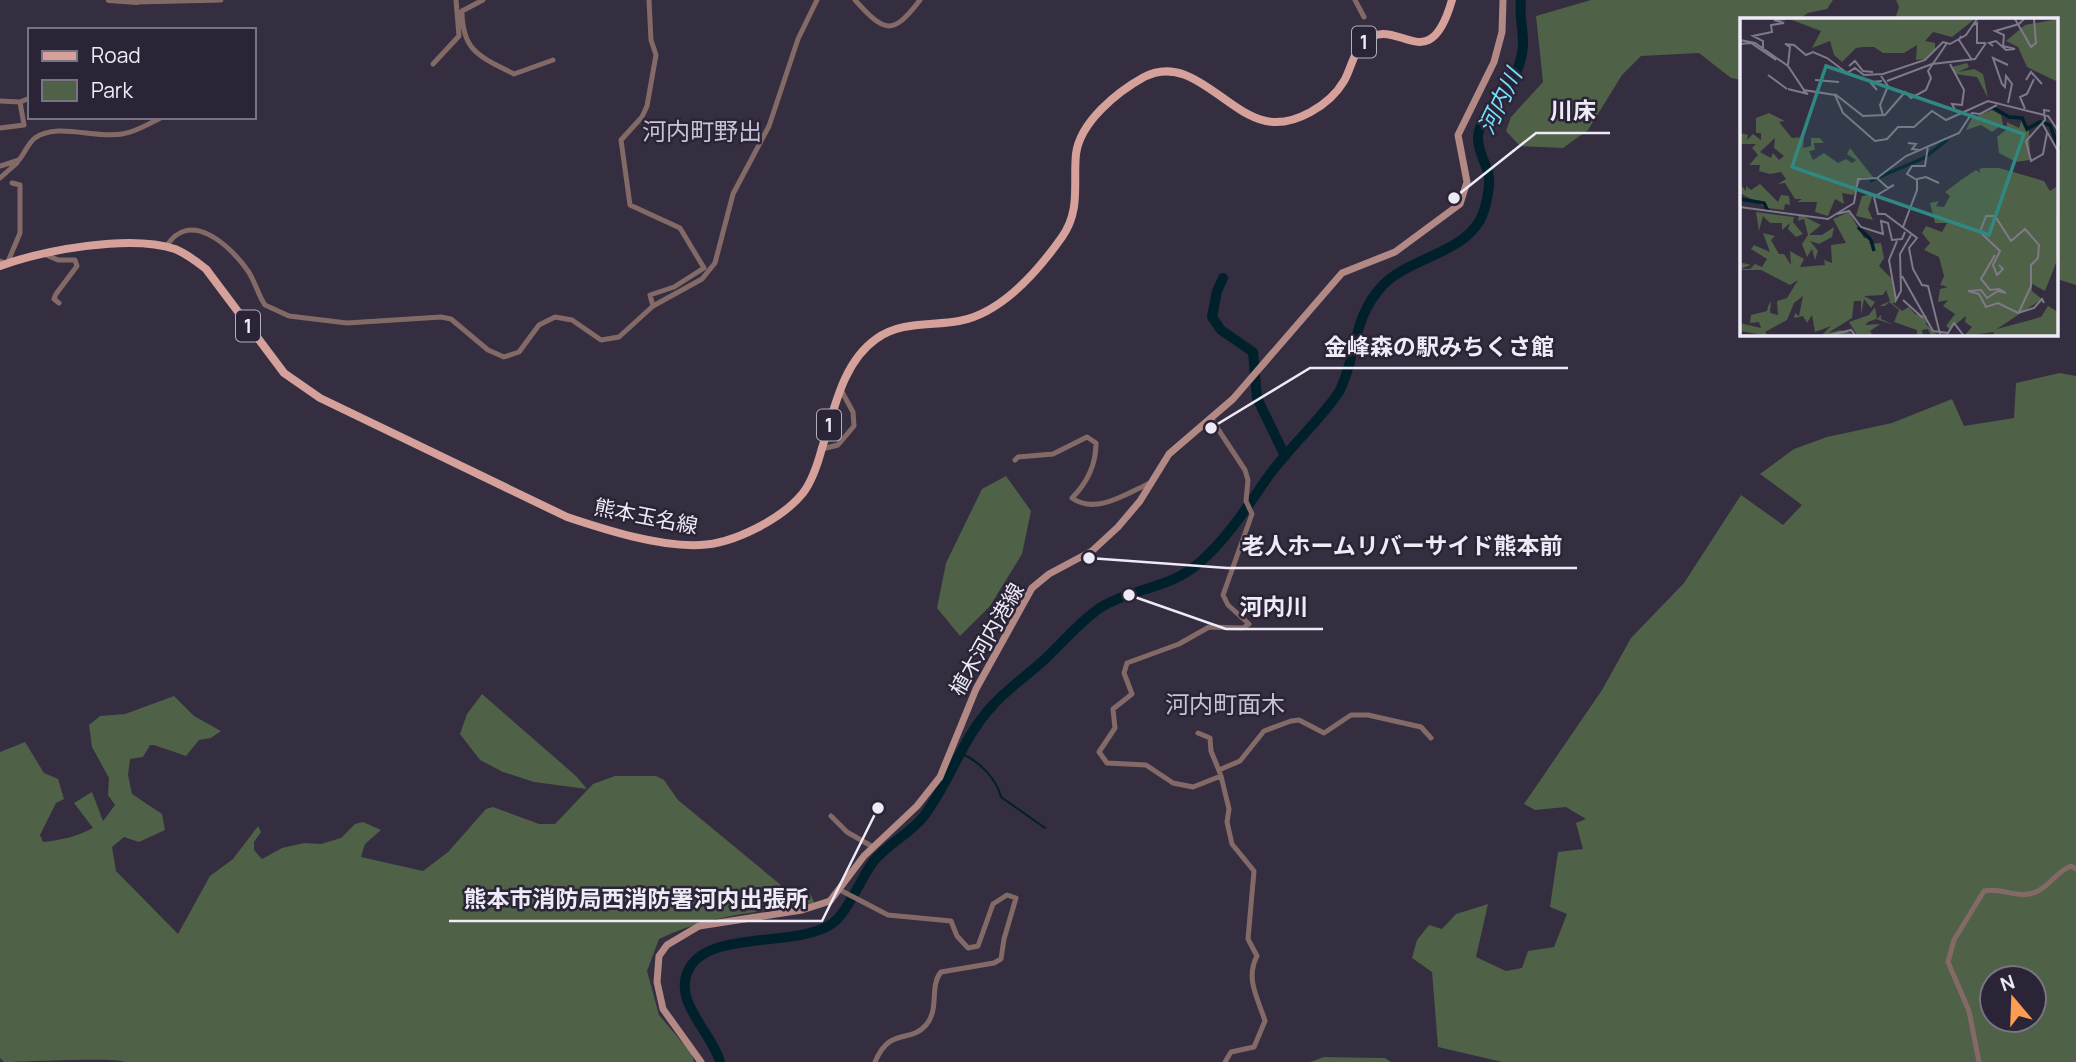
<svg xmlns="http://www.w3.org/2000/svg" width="2076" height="1062" font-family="Manrope,'Noto Sans JP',sans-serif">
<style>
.green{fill:#4f6146;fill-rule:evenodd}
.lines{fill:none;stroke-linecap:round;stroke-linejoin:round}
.stream{stroke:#00212b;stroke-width:2}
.river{stroke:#00212b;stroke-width:10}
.minor{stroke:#846a67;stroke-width:5}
.tertiary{stroke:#846a67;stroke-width:6}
.secondary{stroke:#b28984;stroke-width:7}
.primary{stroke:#d6a19b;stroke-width:8}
.labels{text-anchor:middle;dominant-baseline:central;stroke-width:5;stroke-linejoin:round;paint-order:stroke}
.shield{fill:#2a2436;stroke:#b3afbd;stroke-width:2}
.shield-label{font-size:19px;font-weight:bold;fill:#eeebf7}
.street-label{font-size:21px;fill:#eeebf7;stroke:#2a2436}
.water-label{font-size:23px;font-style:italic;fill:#76defd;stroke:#2a2436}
.quarter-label{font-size:24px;fill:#c8c1d8;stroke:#2a2436}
.inset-river{fill:none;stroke:#00212b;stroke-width:3.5}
.inset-road{fill:none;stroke:#7e7a89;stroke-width:2}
.view{fill:#308883;fill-opacity:0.15;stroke:#308883;stroke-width:3.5}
.inset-edge{fill:none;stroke:#eeebf7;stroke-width:3.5}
.leader{fill:none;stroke:#eeebf7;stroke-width:2.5}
.callout-dot{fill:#eeebf7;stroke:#2a2436;stroke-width:2.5}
.callout-label{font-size:23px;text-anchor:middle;font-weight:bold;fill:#eeebf7;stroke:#2a2436;stroke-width:5;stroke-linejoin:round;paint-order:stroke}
</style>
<rect width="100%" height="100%" fill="#342e40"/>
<path class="green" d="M1591 0H1833L1827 9 1808 13 1799 19H1742V80L1731 78 1699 53 1641 56 1622 75 1588 130 1563 148 1520 146 1506 131 1511 117 1543 82 1536 16Z
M1896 0H2076V285L2057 279V19H1895L1899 7Z
M2060 373 2076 376V1062H1502L1438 1047 1432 972 1412 958 1417 940 1429 925 1442 929 1456 914 1488 904 1476 957 1506 971 1522 968 1528 951 1554 947 1567 914 1550 907 1558 852 1583 849 1576 823 1586 819 1566 807 1535 810 1524 804 1602 690 1631 638 1684 583 1741 495 1783 525 1802 505 1760 474 1794 449 1827 437 1892 423 1952 399 1964 426 2014 418 2016 383ZM1992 978H2034V1020H1992Z
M1006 476 1031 511 1022 554 990 606 960 636 937 608 946 563 982 489Z
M482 694 576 776 587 789 534 782 503 772 480 760 460 734 467 714Z
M174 696 194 716 221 731 211 738 199 740 186 756 154 745H150L143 757 130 759 128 775 132 794 162 814 165 830 139 842 124 837 112 847 116 871 178 934 210 876 233 859 258 826 261 832 254 842V850L262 859 282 848 304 843 321 844 341 838 355 824 363 822 381 830 365 844 361 857 423 871 448 852 486 809 493 807 539 824H555L593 784 615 776H656L664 780 678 800 793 895 810 893 815 905C761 911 709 915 659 939L647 971 659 1015 692 1054 694 1062H125C115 1057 24 1062 4 1062L0 1058V752L25 742 44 773 58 779 64 799 56 803 40 835 43 842C61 840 76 837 93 828L74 803 92 792 103 821 115 805 108 795 109 778 92 747 89 725 100 716 125 714Z
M1324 1057 1385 1058 1391 1062H1310Z"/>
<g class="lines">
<path class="stream" d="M960 753C978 760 997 779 1001 797L1045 828"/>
<path class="river" d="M1223 278 1217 291 1212 317 1221 330 1253 352 1257 398 1285 456
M720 1062C712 1031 670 1001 690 967 712 930 798 948 833 923 847 913 861 878 873 862 887 844 910 834 924 816 951 780 962 738 993 705 1008 688 1028 675 1045 659 1063 642 1082 619 1103 606 1134 588 1171 588 1199 563 1225 541 1246 509 1265 481 1287 449 1317 424 1339 392 1358 355 1351 319 1383 285 1409 258 1461 254 1480 220 1485 211 1490 189 1489 178 1488 165 1477 152 1478 137 1480 111 1509 92 1518 68 1529 39 1518 26 1521 0"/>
<path class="minor" d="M483 0 462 11C462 52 481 57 514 74L553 60
M649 0 651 40 656 55 647 106 642 117 621 140 630 205 680 228 704 268 674 287 650 295 653 306
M855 0C884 32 892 37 920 0
M1355 0 1364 17
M137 2 221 0
M433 64 459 36 456 0
M0 101 20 102 24 125 0 128
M20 102 30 98
M0 166 19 160C24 154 29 142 35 138 57 122 95 139 122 134 137 132 149 123 163 117
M0 178 17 163
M166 247C189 208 230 245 248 271 255 281 258 295 265 305L289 316 347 323 441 317 451 319 488 350 504 357 519 352 539 325 555 317 572 320 601 340 619 337 653 306 702 279 715 263 733 194 769 126 798 39 817 0
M44 254 58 260H75L77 266 56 294 54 299 59 303
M0 261 7 264 20 233V185L12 183
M1212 420 1245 470 1248 480 1246 501 1252 514 1223 595 1228 605 1249 624 1243 628 1209 627 1179 644 1127 663 1124 673 1132 694 1113 709 1115 728 1099 752 1107 763 1146 765 1173 783 1193 787 1221 776 1229 809 1227 822 1232 844 1254 871 1248 939 1257 956C1245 979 1258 998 1265 1021L1254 1047 1231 1052 1225 1062
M822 449 838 445 854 426 853 412 841 390
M1015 460 1018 457 1053 454 1087 437 1096 443C1096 464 1087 483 1072 498 1096 515 1126 494 1150 483
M1198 733 1210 738 1211 751 1220 773
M1219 770 1240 761 1264 731 1291 721 1299 720 1324 733 1351 715H1368L1421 727 1431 738
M831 816 847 832 873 847
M840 890 888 915 951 921 957 936 968 948 978 946 993 904 1007 895 1016 898 1004 939 1001 959 994 963 941 972C929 986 940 1009 926 1025 910 1044 890 1026 875 1062
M1979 1062 1969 1011 1948 962 1954 940 1984 891C2000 887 2014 897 2029 894 2047 891 2055 872 2071 866L2076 869"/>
<path class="tertiary" d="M109 0 137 2"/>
<path class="secondary" d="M701 1062 663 1009 657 982 659 956 667 945 699 926 802 910 830 901 864 856 917 806 940 777 976 689 1032 588 1049 574 1092 551 1118 527 1140 501 1169 454 1233 399 1342 273 1395 252 1460 204 1467 182 1458 135 1494 62 1502 32 1503 0"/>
<path class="primary" d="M0 266C44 250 130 234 175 249 187 254 196 261 206 269L284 373 320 398 567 517C606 530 659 547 700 545 733 544 782 519 803 493 813 480 818 463 822 448 834 411 842 363 876 339 900 321 931 326 959 321 1002 313 1038 271 1062 237 1081 210 1073 184 1076 154 1080 122 1117 92 1144 77 1191 53 1224 112 1266 121 1294 127 1330 105 1344 81 1351 69 1353 53 1363 43 1396 10 1428 84 1452 0"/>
</g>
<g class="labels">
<g class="shield">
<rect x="1352" y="26.5" width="24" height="31" rx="5"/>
<rect x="236" y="310.5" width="24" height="31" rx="5"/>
<rect x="817" y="409.5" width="24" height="31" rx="5"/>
</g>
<g class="shield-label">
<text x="1364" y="42">1</text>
<text x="248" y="326">1</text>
<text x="829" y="425">1</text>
</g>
<g class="street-label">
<text transform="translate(646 516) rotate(11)">熊本玉名線</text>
<text transform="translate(986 639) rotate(-60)">植木河内港線</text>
</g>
<g class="water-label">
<text transform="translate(1499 101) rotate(-64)">河内川</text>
</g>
<g class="quarter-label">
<text x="702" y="130">河内町野出</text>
<text x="1225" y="703">河内町面木</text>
</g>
</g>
<g transform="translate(1740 18)">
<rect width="318" height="318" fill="#342e40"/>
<path d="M49 1H235L212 19 193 14 185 23 195 25V33L185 41 176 42 177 27 164 35H143L134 29H124L116 30 102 44 94 37 90 23 72 30 81 13ZM318 1V64L287 49 278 29 266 23 285 7ZM227 45 229 49 218 54 234 51 243 56 248 80 237 59 215 56 212 49ZM252 92 261 97 263 106 252 114 241 107 226 112 232 100ZM29 95 45 103 39 104 52 120 64 119 63 130 71 128V120H80L84 125H74L75 132 69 133 73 142 84 135 98 145 106 141 112 145 116 142 107 136 110 130 133 159H122L113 177 102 175 104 186 95 181 88 198 75 194 77 184H57L62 181H55L45 165 38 166 46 161 41 154 30 156 19 153 20 147H9L18 137 12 130 16 126H0V115L8 117 7 122 13 116 21 122V115H26H16V100ZM35 120 34 130 44 138 39 142 33 135 31 140 20 134ZM282 101 289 112 290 142 276 144 259 135 257 119 267 111V104L279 110ZM259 150 304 163 310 173 316 169 318 240 305 273 292 266V273L302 281 257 311 301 299 308 288 318 294V318H253L254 314 224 318 232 309 225 304 226 298 210 311 206 308 215 296 203 288 208 282 198 284 200 271 208 269 200 267 204 258 199 239 184 232 190 225 182 215 186 208 202 214 207 205H195L190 185 199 183 196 188 204 189 210 178 205 174 221 162 236 152 241 155 239 151 243 150ZM0 166 6 173V168L11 172 20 166 38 184 41 177 49 178 50 187 45 186 44 192 27 190 0 175ZM133 176 128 191 133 202 116 198 122 178ZM16 194 54 199 53 204 63 216 56 219 48 211 50 205 42 212V205H30L23 198 19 213ZM109 194 124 220H133L129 226 141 225 144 240 139 248 151 260 156 285H152L162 293 169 289 175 296 187 298 186 306 198 318H191L188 311 182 312 183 318 177 317V312L154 304 159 292 149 284 145 288H139L150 283 146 272 143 277 124 278 135 284 131 290 124 281 121 297V283H114L112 300 88 315 100 312 117 317 109 304 129 297 135 289 137 301 141 297V301L154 307 136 301 128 304 125 307 140 306 130 313 133 318 82 317 91 308 75 314 72 297 67 305 63 298 54 300 55 295 59 298 63 278 54 285 47 302 25 314 29 318 0 313V305L21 310 19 304 10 305 11 297 27 293 28 288 31 283 30 295 38 297 37 283 47 280 58 262 50 267 21 252H0V247L3 245 11 247 0 251H10L15 246 22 249 27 241 11 231 14 227 30 234 23 215 35 218 31 222 39 236H44L51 247 50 233 64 241 60 249 85 247 84 242 92 245 91 227 106 225 93 201ZM59 196 81 207 69 217H82L94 209 92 219 79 226 70 223 78 233 75 242 72 231 67 239 62 226 68 217 64 201 58 203Z" fill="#4f6146" fill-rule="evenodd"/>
<path class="inset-river" d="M252 89 269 99 282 100 287 111 300 104 310 107 319 131M130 163 184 140 208 121M0 181 24 185 28 193M118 209 131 222 134 233"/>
<path class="inset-road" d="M275 1 291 29 296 25 294 1M234 7 237 5V25H246M221 18 219 22 232 42M0 22 15 25 48 48 64 72 95 77 103 95 135 123 147 121 158 109H174L192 93 206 102 248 83 308 98 319 114M0 26 11 25 36 42M253 28 249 25 256 23 266 32 275 31 263 28 264 17 255 13 279 6 284 1M23 31V23L13 18 32 14 31 7 44 5 34 2 46 1M210 46 224 72 222 87 212 86 216 94M48 47 50 29 45 26 54 27 66 37 73 34 87 40 107 55 115 50 124 57 143 56 185 42 203 24 210 26 226 17 237 1M109 48 115 43 123 53 133 54M28 57 47 71M141 58 148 68 140 87 143 97M75 62 99 64M286 62 291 54 302 66M147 63 192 46 235 41 246 25M48 71 68 76 63 73M137 72 130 64 142 63M95 76 123 98 145 97 165 74 171 80 186 72 191 60 188 53 207 25M268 85 272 66 266 58 265 69 262 66 253 40 268 47M285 91 280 79 287 76 294 61M302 105 319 135M307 115 303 136 291 143 286 123 305 102 304 92 310 93M168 125 176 126 172 131 179 132M137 160 148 170 154 167 134 179 138 196H145L177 220 169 230 173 251 182 267 188 268 200 316M177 161 186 159 199 165M0 189 88 201 114 185 118 161 137 160 166 138 219 115 232 95 240 96 257 87M97 196 109 193 121 209 143 216 141 203 148 205 152 222 162 221 165 214M163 209 177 172V162L167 156 172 148H185L188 128M157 223 149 242 156 282 161 273M255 237 241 261 250 272 259 271 266 275 258 273 247 280 241 272 228 273 239 276 246 289 258 285 278 295 294 290 302 281 304 285M259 247 263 251 257 257 253 247 260 233 240 214 246 198H255L271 223 285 211 299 227 298 240 291 247V268L279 294M162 258 193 313 208 315 214 305 224 318M161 273 160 236 171 217M163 282 183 300M87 318 111 312 115 317 109 318"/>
<path class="view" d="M86 48 284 116 249 217 52 149Z"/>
<rect width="318" height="318" class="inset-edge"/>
</g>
<path class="leader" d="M1454 198L1536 133H1610M1211 428L1310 368H1568M1089 558L1227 568H1577M1129 595L1226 629H1323M878 808L822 921H449"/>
<g class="callout-dot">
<circle cx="1454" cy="198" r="7"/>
<circle cx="1211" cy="428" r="7"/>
<circle cx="1089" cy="558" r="7"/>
<circle cx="1129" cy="595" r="7"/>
<circle cx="878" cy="808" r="7"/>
</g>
<g class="callout-label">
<text x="1573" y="119">川床</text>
<text x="1439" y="355">金峰森の駅みちくさ館</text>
<text x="1402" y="554">老人ホームリバーサイド熊本前</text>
<text x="1274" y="615">河内川</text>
<text x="636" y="907">熊本市消防局西消防署河内出張所</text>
</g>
<rect x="28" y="28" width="228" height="91" fill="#2a2436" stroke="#787483" stroke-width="2"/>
<rect x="42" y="51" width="35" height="10" fill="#d6a19b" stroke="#787483" stroke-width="2"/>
<text x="91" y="63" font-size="21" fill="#eeebf7">Road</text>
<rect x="42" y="80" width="35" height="21" fill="#4f6146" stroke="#787483" stroke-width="2"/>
<text x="91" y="98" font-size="21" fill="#eeebf7">Park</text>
<g transform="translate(2013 999) rotate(341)"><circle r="33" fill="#2a2436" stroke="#787483" stroke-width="2"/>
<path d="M0-5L12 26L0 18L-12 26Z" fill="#fd9d54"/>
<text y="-10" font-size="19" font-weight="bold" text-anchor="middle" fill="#eeebf7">N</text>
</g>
</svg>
